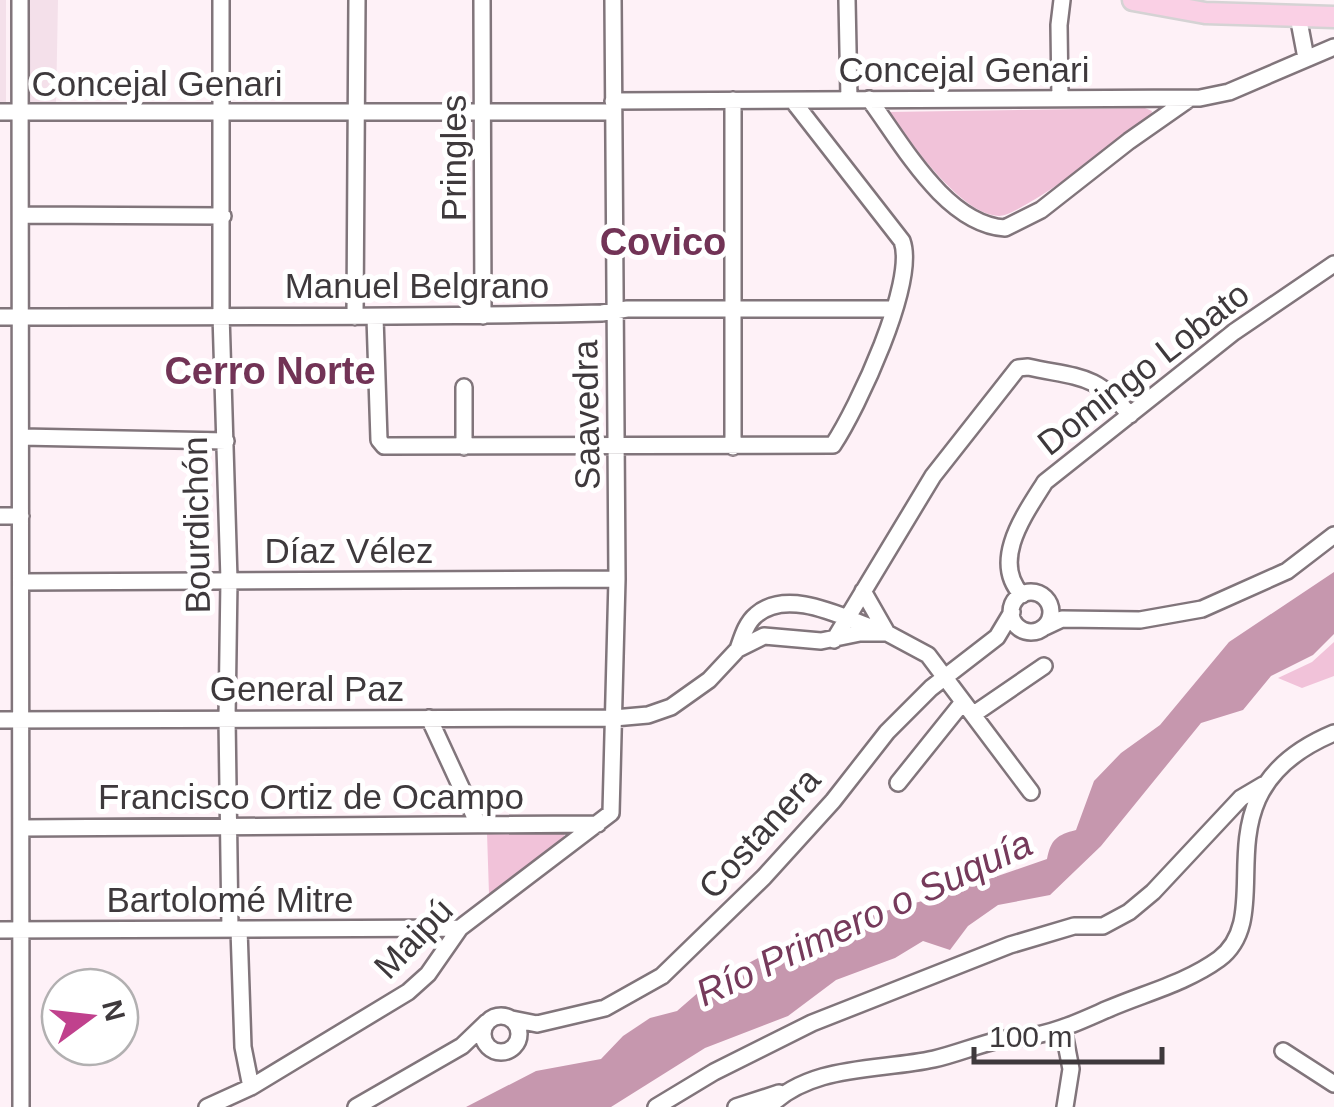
<svg xmlns="http://www.w3.org/2000/svg" width="1334" height="1107" font-family="Arial,sans-serif">
<style>
.built{fill:#f4e0ea}
.green{fill:#f1c2d9}
.water{fill:#c697ae}
.lines{fill:none;stroke-linecap:round;stroke-linejoin:round}
.minor-casing{stroke:#81757b;stroke-width:20}
.major-casing{stroke:#d5d3d4;stroke-width:25}
.minor{stroke:#fff;stroke-width:15}
.major{stroke:#fad0e5;stroke-width:20}
.labels{text-anchor:middle;dominant-baseline:central;stroke-width:10;stroke-linejoin:round;paint-order:stroke}
.street-label{font-size:35px;fill:#3e393c;stroke:#fff}
.neighbourhood-label{font-size:38px;font-weight:bold;fill:#723356;stroke:#fff}
.water-label{font-size:38px;font-style:italic;fill:#763a5b;stroke:#fff}
</style>
<rect width="100%" height="100%" fill="#fef1f7"/>
<path class="built" d="M0 0H6V104H0Z
M14 0H58L56 105 13 106Z"/>
<path class="green" d="M1145 108 1152 111 1150 120C1125 136 1021 216 999 216 959 214 911 141 888 112Z
M1334 642V676L1302 688 1278 678 1312 662Z
M557 829 565 832 563 840 489 894 487 833Z"/>
<path class="water" d="M1334 572V634L1313 655 1271 676 1243 710 1201 723 1101 846 1050 895 998 905 968 926 950 950 923 941 895 958 836 980 788 1016 705 1048 611 1107H466L536 1071 601 1059 623 1036 650 1018 677 1011 708 984 764 955 837 934 878 913 937 897 1047 859C1051 839 1057 835 1076 830L1094 781 1121 753 1160 725 1229 642Z"/>
<g class="lines">
<g class="minor-casing">
<path id="minor" d="M20 0 21 1107
M221 0V314L229 580 227 718 230 929
M482 0 483 316
M847 0 849 99
M1298 16 1306 58
M869 99C902 143 945 224 1005 228L1041 210 1129 141 1189 99
M1060 99 1059 25 1062 0
M733 100V447
M613 101 1200 98 1229 92 1334 47
M0 112H613
M21 215 223 216
M0 317C201 316 401 318 602 313L627 309H894
M355 317 357 0
M375 317 379 440 384 446 833 445C857 409 917 282 902 241L793 101
M464 387V447
M21 437 226 441
M0 516H21
M22 582 617 579
M863 591 887 633
M1011 612a20 20 0 1 1 40 0a20 20 0 1 1-40 0Z
M1022 595C990 561 1025 514 1045 482L1234 332 1334 264
M1045 627 1062 619 1140 620 1202 609 1287 571 1334 535
M834 640 933 476 1018 368 1028 367C1079 378 1095 373 1130 415
M738 649C742 638 746 623 756 615 788 587 844 618 876 629
M974 714 1044 666
M429 718 478 824
M0 720 614 718 648 715 671 707 709 680 738 649 764 636 821 641 860 633H887L928 655 1031 792
M898 783 963 702
M22 828 598 824
M239 929 243 1047 251 1087
M0 930 460 928
M483 1034a18 18 0 1 1 36 0a18 18 0 1 1-36 0Z
M512 1019 537 1024 605 1008 662 976 764 877 833 801 887 732 931 688 997 637 1012 612
M1063 1028 1071 1069 1065 1107
M1283 1051 1334 1084
M207 1107 251 1087 408 992 428 974 460 928 611 813 617 579 613 0
M356 1107 462 1046 487 1022
M656 1107 714 1072 812 1023 873 999 1010 945 1074 926H1103L1129 912 1153 892 1241 798 1263 785
M736 1107 779 1093
M769 1107C811 1064 879 1071 934 1059 956 1054 977 1045 999 1040 1012 1037 1025 1038 1037 1035 1062 1030 1085 1019 1108 1009 1145 993 1186 983 1219 959 1283 911 1190 793 1334 733"/>
</g>
<g class="major-casing">
<path id="major" d="M1133 0 1205 13 1334 17"/>
</g>
<use href="#minor" class="minor"/>
<use href="#major" class="major"/>
</g>
<g class="labels">
<g class="street-label">
<text x="964" y="69">Concejal Genari</text>
<text x="157" y="83">Concejal Genari</text>
<text transform="translate(453 158) rotate(-90)">Pringles</text>
<text x="417" y="285">Manuel Belgrano</text>
<text transform="translate(1143 368) rotate(-38)">Domingo Lobato</text>
<text transform="translate(586 415) rotate(-91)">Saavedra</text>
<text transform="translate(196 525) rotate(-91)">Bourdichón</text>
<text x="349" y="550">Díaz Vélez</text>
<text x="307" y="688">General Paz</text>
<text x="311" y="796">Francisco Ortiz de Ocampo</text>
<text transform="translate(759 833) rotate(-48)">Costanera</text>
<text x="230" y="899">Bartolomé Mitre</text>
<text transform="translate(413 938) rotate(-46)">Maipú</text>
</g>
<g class="neighbourhood-label">
<text x="663" y="242">Covico</text>
<text x="270" y="371">Cerro Norte</text>
</g>
<g class="water-label">
<text transform="translate(864 918) rotate(-25)">Río Primero o Suquía</text>
</g>
</g>
<g transform="translate(90 1017) rotate(75)"><circle r="48" fill="#ffffff" stroke="#b2b0b1" stroke-width="2.5"/>
<path d="M0-8L18 38L0 25L-18 38Z" fill="#c0418d"/>
<text y="-15" font-size="28" font-weight="bold" text-anchor="middle" fill="#3e393c">N</text>
</g>
<path d="M974 1047v15h188v-15" fill="none" stroke="#3e393c" stroke-width="5"/>
<text x="989" y="1047" font-size="30" fill="#3e393c" stroke="#ffffff" stroke-width="8" paint-order="stroke">100 m</text>
</svg>
